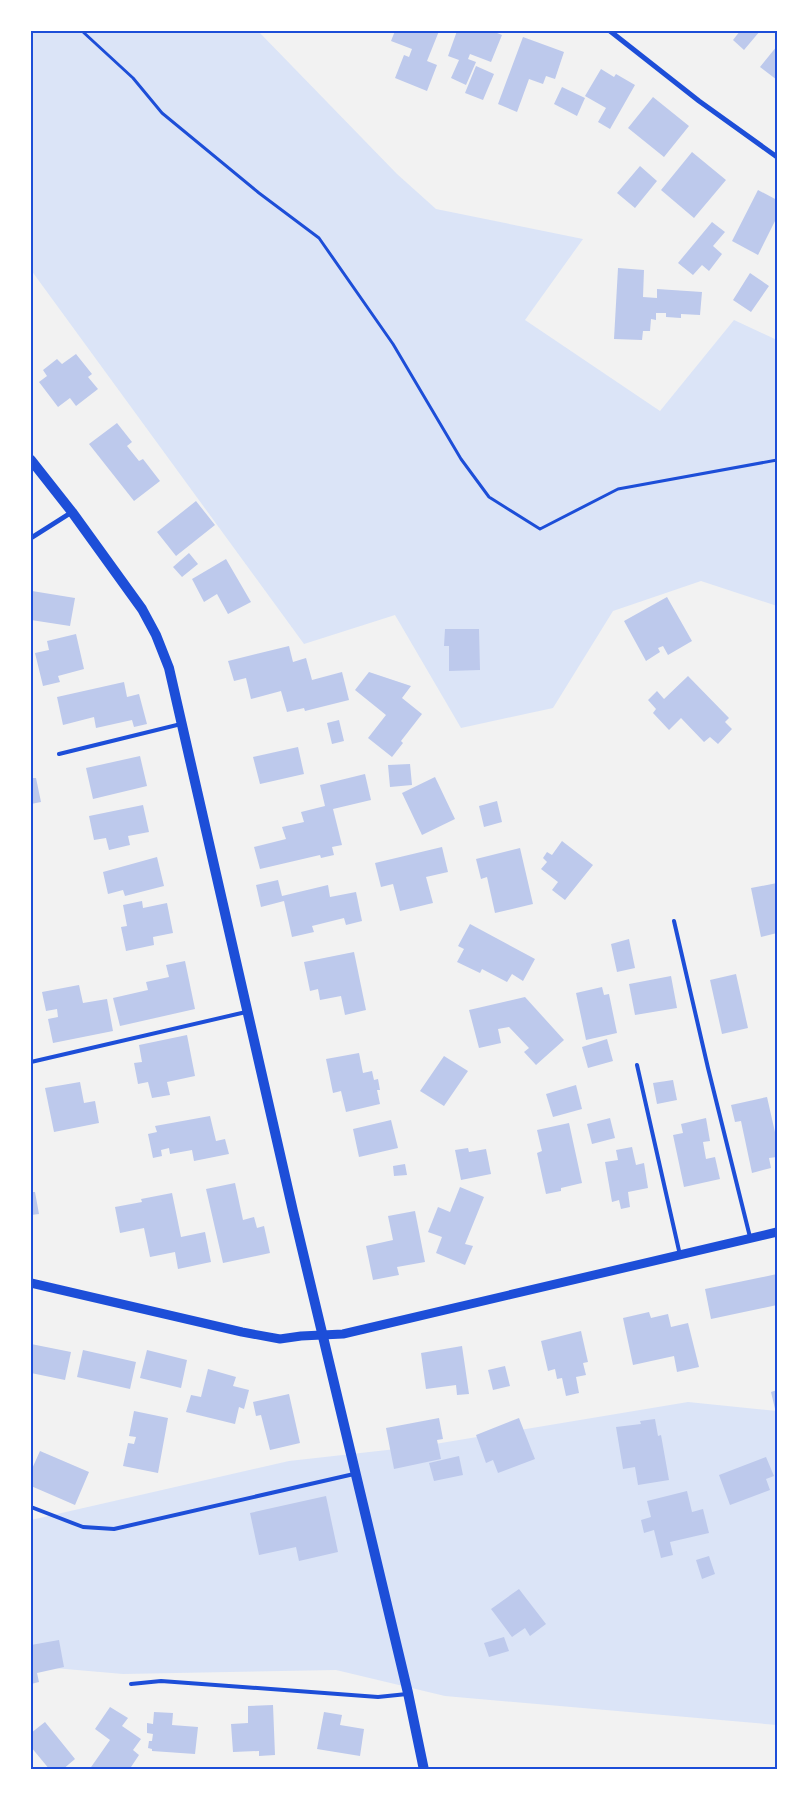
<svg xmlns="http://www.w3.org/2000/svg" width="808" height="1801" font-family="Jost,sans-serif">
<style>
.green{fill:#dbe4f7}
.building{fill:#bdc9ec}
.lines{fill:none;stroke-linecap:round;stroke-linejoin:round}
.path{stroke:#1d4ed8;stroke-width:3}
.service{stroke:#1d4ed8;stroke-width:4}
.minor{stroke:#1d4ed8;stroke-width:5}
.tertiary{stroke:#1d4ed8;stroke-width:9}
.secondary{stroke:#1d4ed8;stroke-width:10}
.neatline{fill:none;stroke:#1d4ed8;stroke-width:2}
</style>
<rect width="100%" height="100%" fill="#f2f2f2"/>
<path class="green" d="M31 31H258L397 174 436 209 583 239 525 320 660 411 734 320 777 340V606L701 581 613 611 553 708 461 728 395 615 304 644 31 270Z
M688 1402 777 1411V1725L445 1696 336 1670 123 1674 31 1666V1520L289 1461 423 1446Z"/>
<path class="building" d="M395 31H439L427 61 437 65 427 91 395 78 404 55 409 57 412 49 391 41Z
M457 31H492L502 35 491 62 470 54 468 59 476 62 466 85 451 78 459 60 448 56Z
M740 31H760L744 50 733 40Z
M523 37 564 52 555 79 546 76 543 84 529 79 517 112 498 104Z
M777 46V80L760 67Z
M476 66 494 74 483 100 465 93Z
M601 69 614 77 616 74 635 85 610 129 598 122 606 108 585 96Z
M562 87 585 98 577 116 554 104Z
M653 97 689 126 664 157 628 128Z
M692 152 726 180 694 218 661 190Z
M640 166 657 181 635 208 617 193Z
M758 190 777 200V217L758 255 732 241Z
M712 222 725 232 713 246 722 254 709 271 702 265 693 275 678 263Z
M618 268 644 270 643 297 657 298V289L702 292 700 315 681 314V318L666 317V313H656V320L651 319 650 331H643L642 340 614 339Z
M750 273 769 286 751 312 733 300Z
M76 354 92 374 88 377 98 389 76 406 70 398 58 407 39 382 47 376 43 370 57 359 62 364Z
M117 423 132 442 127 446 139 461 143 459 160 481 134 501 89 444Z
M196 501 215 525 176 556 157 532Z
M189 553 198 564 182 577 173 567Z
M226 559 251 602 228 614 217 594 204 602 192 579Z
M32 591 75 598 70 626 31 620Z
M667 597 692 641 668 655 663 646 658 648 660 652 646 661 624 621Z
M445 629H479L480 670 449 671V646H444Z
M76 634 84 669 58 676 60 682 43 686 35 653 49 650 47 641Z
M289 646 293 662 306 658 312 680 342 672 349 700 305 711 304 708 287 712 281 691 251 699 246 678 234 681 228 661Z
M369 672 411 686 402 698 422 714 401 741 403 743 392 757 368 738 386 715 355 690Z
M688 676 729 718 725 722 732 729 718 744 710 737 704 742 681 718 669 730 653 713 656 709 648 700 657 691 664 699Z
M124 682 127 697 139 694 147 724 134 727 132 720 96 728 94 717 63 725 57 697Z
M339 720 344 741 332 744 327 723Z
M298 747 304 774 260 784 253 757Z
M140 756 147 786 93 799 86 768Z
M410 764 412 785 390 787 388 765Z
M365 774 371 800 333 809 342 845 332 847 334 855 321 858 320 855 260 869 254 847 286 839 282 827 304 822 301 812 325 806 320 785Z
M435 777 455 819 422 835 402 793Z
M31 778H36L41 802 31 804Z
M497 801 502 822 484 827 479 806Z
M143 805 149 832 128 836 130 845 109 850 106 838 94 840 89 816Z
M562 841 593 865 565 900 552 890 558 882 541 869 547 862 543 858 547 852 552 855Z
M442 847 448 872 426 877 433 903 400 911 393 884 381 887 375 863Z
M520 848 533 904 495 913 487 877 481 879 476 859Z
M157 857 164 886 125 896 123 890 108 894 103 872Z
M278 880 282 896 328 885 330 897 356 892 362 921 346 925 344 918 312 926 314 932 292 937 284 901 261 907 256 885Z
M777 883V933L761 937 751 888Z
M142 901 143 908 167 903 173 933 153 937 154 945 126 951 121 927 127 926 123 905Z
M470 924 535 959 523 981 512 974 507 982 482 969 480 973 457 962 464 949 458 946Z
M629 939 635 968 617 972 611 944Z
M354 952 366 1010 345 1015 341 996 320 1000 318 989 310 991 304 962Z
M185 961 195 1009 120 1026 113 998 148 990 146 982 169 977 166 965Z
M736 974 748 1028 722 1034 710 980Z
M671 976 677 1008 635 1015 629 984Z
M79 985 83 1003 107 999 113 1031 53 1043 48 1019 58 1017 57 1009 46 1011 42 992Z
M602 987 604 995 609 994 617 1033 586 1040 576 993Z
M525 997 564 1040 536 1065 524 1052 529 1048 509 1027 498 1029 501 1043 479 1048 469 1010Z
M187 1035 195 1076 167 1082 170 1095 152 1098 148 1082 138 1084 134 1063 142 1062 139 1045Z
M607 1039 613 1061 588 1068 582 1047Z
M359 1053 363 1073 372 1071 374 1080 378 1079 380 1090H377L380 1104 346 1112 341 1091 333 1093 326 1059Z
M444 1056 468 1071 444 1106 420 1091Z
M673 1080 677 1100 657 1104 653 1083Z
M80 1082 84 1103 95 1101 99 1123 54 1132 45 1088Z
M576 1085 582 1109 553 1117 546 1094Z
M767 1097 777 1141V1157L769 1158 771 1168 752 1173 741 1121 735 1122 731 1105Z
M210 1116 216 1141 225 1139 229 1154 194 1161 192 1150 170 1154 169 1148 161 1150 162 1156 153 1158 148 1134 157 1132 155 1126Z
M610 1118 615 1138 592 1144 587 1124Z
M706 1118 710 1141 703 1142 706 1159 715 1157 720 1179 684 1187 673 1135 683 1133 681 1124Z
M391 1120 398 1148 359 1157 353 1129Z
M569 1123 582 1183 561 1188V1191L546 1194 537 1153 542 1151 537 1130Z
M632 1147 636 1165 644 1163 648 1188 628 1192 630 1207 621 1209 619 1200 612 1202 605 1162 618 1160 616 1150Z
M468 1148 469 1152 486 1149 491 1174 461 1180 455 1150Z
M405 1164 407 1175 394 1176 393 1166Z
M235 1183 243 1220 254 1217 257 1228 264 1226 270 1253 223 1263 206 1189Z
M460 1187 484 1197 465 1244 473 1246 465 1265 436 1253 442 1237 428 1232 438 1207 450 1212Z
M31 1192H35L39 1214 31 1215Z
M172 1193 181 1237 205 1232 211 1262 178 1269 175 1252 150 1257 144 1228 120 1233 115 1207 142 1202 141 1199Z
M415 1211 425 1262 397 1267 399 1275 373 1280 366 1246 393 1240 388 1216Z
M777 1274V1305L711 1319 705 1289Z
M649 1312 651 1318 668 1314 671 1327 688 1323 699 1367 677 1372 674 1356 633 1365 623 1318Z
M581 1331 588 1362 583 1363 586 1375 576 1377 579 1393 566 1396 562 1378 557 1379 555 1369 548 1371 541 1341Z
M31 1344 71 1352 65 1380 31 1373 33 1363 31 1362Z
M462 1346 469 1394 457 1395 456 1385 426 1389 421 1353Z
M83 1350 136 1362 130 1389 77 1377Z
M147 1350 187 1360 181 1388 140 1378Z
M505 1366 510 1386 493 1390 488 1370Z
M208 1369 236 1377 233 1386 249 1390 244 1409 239 1407 235 1424 186 1412 191 1395 201 1397Z
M777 1390V1413H776L771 1392Z
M289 1394 300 1443 270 1450 261 1415 256 1416 253 1402Z
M134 1411 168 1418 158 1473 123 1466 128 1443 134 1444 136 1437 129 1436Z
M439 1418 443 1439 437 1440 441 1459 394 1469 386 1428Z
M519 1418 535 1459 498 1473 493 1460 486 1463 476 1435Z
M655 1419 658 1436 661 1435 669 1480 638 1485 635 1467 623 1469 616 1427 641 1424 640 1421Z
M40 1451 89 1472 75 1505 31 1486V1471Z
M459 1456 463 1475 434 1481 429 1463Z
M766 1457 774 1476 766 1479 770 1490 730 1505 719 1475Z
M687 1491 692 1512 703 1509 709 1533 670 1542 673 1555 661 1558 654 1530 644 1533 641 1520 651 1517 647 1501Z
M326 1496 338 1552 299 1561 296 1547 259 1555 250 1513Z
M709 1556 715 1574 702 1579 696 1560Z
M519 1589 546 1624 530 1636 525 1628 512 1637 491 1609Z
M504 1637 509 1651 489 1657 484 1643Z
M59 1640 64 1667 37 1673 39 1682 31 1684V1645Z
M273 1705 275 1755 259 1756V1751L233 1752 231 1724 248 1723V1706Z
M110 1707 128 1718 122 1726 141 1739 133 1750 139 1755 129 1770 122 1768 121 1770H89L110 1740 95 1729Z
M154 1712 173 1713 172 1725 198 1727 195 1754 152 1751V1749L148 1748 149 1741H152L153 1734 147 1733V1723L153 1724Z
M324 1712 342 1715 340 1725 364 1729 360 1756 317 1749Z
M45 1722 75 1759 62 1770H50L31 1747V1733Z"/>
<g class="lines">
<path class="path" d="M82 31 133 78 162 113 259 193 319 238 393 344 461 459 489 497 540 529 618 489 777 460"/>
<path class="service" d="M59 754 181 724
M674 921 708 1068 750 1237
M31 1062 246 1012
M637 1065 680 1255
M31 1507 83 1527 114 1529 354 1474
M131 1684 161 1681 378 1697 407 1694"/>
<path class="minor" d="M610 31 699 101 777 157
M31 538 72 512"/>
<path class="tertiary" d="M31 1283 242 1332 280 1339 301 1336 343 1334 777 1232"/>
<path class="secondary" d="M31 460 72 512 142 609 156 635 169 668 293 1211 408 1693 424 1770"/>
</g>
<rect width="808" height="1801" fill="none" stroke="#ffffff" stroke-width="65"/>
<rect x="32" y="32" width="744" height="1736" class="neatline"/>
</svg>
